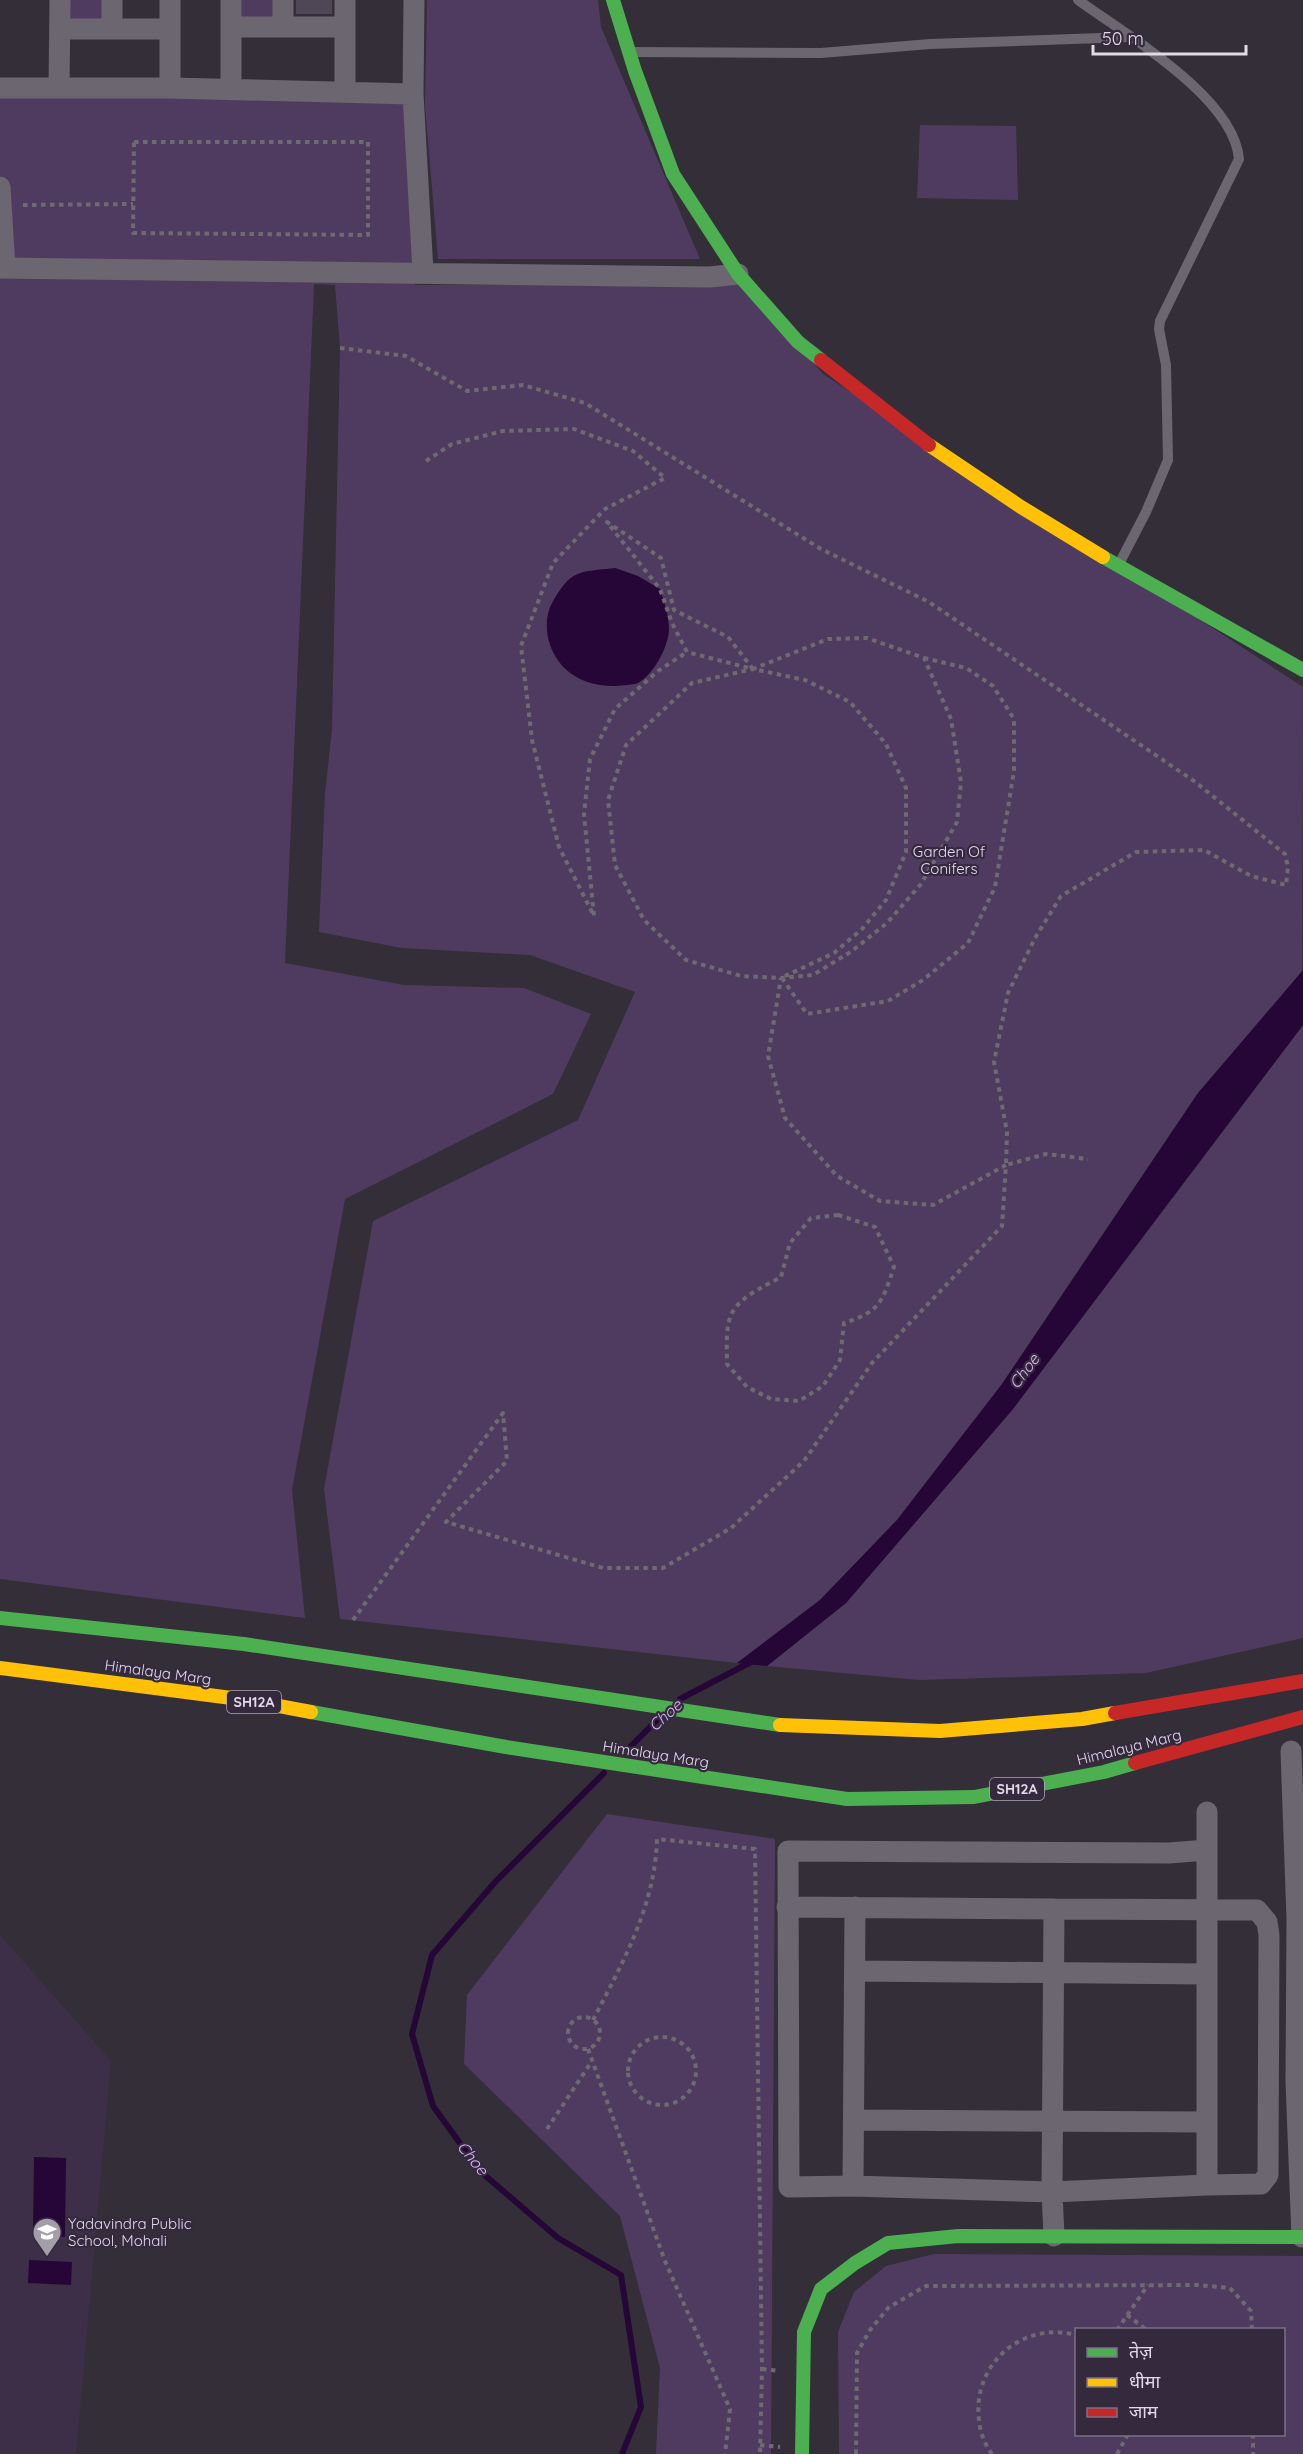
<svg xmlns="http://www.w3.org/2000/svg" width="1303" height="2454" font-family="Quicksand,'Noto Sans Devanagari',sans-serif">
<style>
.built{fill:#3d2f48}
.green{fill:#503b60;fill-rule:evenodd}
.water{fill:#250636}
.lines{fill:none;stroke-linecap:round;stroke-linejoin:round}
.stream{stroke:#250636;stroke-width:6}
.building{fill:#4f4656}
.path{stroke:#6e6a72;stroke-width:4;stroke-dasharray:4.5 4.5;stroke-linecap:butt}
.lane{stroke:#6b666f;stroke-width:10}
.street{stroke:#6b666f;stroke-width:21}
.fast{stroke:#4caf50;stroke-width:14}
.slow{stroke:#ffc107;stroke-width:14}
.jam{stroke:#c62828;stroke-width:14}
.labels{text-anchor:middle;dominant-baseline:central;stroke-width:4.5;stroke-linejoin:round;paint-order:stroke}
.shield{fill:#35293e;stroke:#ada5b5;stroke-width:1.5}
.shield-label{font-size:14px;font-weight:bold;fill:#e1dae8}
.park-label{font-size:15px;fill:#e9d7f9;stroke:#35293e}
.street-label{font-size:15px;fill:#e1dae8;stroke:#35293e}
.poi-label{font-size:15px;fill:#e1dae8;stroke:#35293e;text-anchor:start}
.water-label{font-size:16px;font-style:italic;fill:#dbb6fa;stroke:#35293e}
</style>
<rect width="100%" height="100%" fill="#342e39"/>
<path class="built" d="M0 1935 111 2061 76 2454H0Z"/>
<path class="green" d="M66 0H106L105 21H66Z
M238 0H277V19L237 20Z
M427 0H598L601 27 700 259H438L425 105Z
M0 96 415 98V285L742 284 823 374 1303 687 1302 973 1198 1093 1002 1384 897 1520 820 1600 737 1663 340 1619 324 1489 373 1221 578 1120 635 992 530 955 402 948 319 932 325 794 332 729 340 348 335 285 314 284 285 963 404 985 524 988 591 1014 553 1094 345 1199 292 1490 305 1618 0 1579Z
M920 125 1016 126 1018 200 917 198Z
M1303 1025V1638L1146 1673 919 1680 767 1666 846 1603 1013 1409Z
M607 1814 775 1839 771 2454H656L660 2368 620 2216 464 2064 467 1995Z
M934 2254 1303 2256V2454H839L838 2332 854 2292 886 2266ZM1076 2330H1284V2434H1076Z"/>
<path class="water" d="M615 568 638 576 660 589C664 602 669 615 669 629 669 646 654 674 638 683 633 685 622 685 616 686 583 687 556 671 548 638 546 627 546 614 552 603 571 569 579 572 615 568Z
M1303 970V1025L1013 1409 846 1603 767 1666 737 1663 820 1600 897 1520 1002 1384 1198 1093Z
M34 2157 66 2158 65 2237H33Z
M29 2260 72 2262 71 2285 28 2283Z"/>
<g class="lines">
<path class="stream" d="M680 1699 753 1661
M624 1753 657 1720
M604 1773 496 1881 432 1955 412 2034 433 2106 481 2172 558 2238 621 2275 641 2407 622 2454"/>
</g>
<path class="building" d="M296 0H332V14H296Z"/>
<g class="lines">
<path class="path" d="M134 142H368V235L133 233Z
M23 205 133 204
M340 348 406 356 467 391 523 385 585 403 821 549 929 602 1194 781 1285 854 1288 867 1286 885 1251 876 1204 850 1136 852 1061 896 1035 938 1008 993 994 1062 1007 1132 1006 1165 1046 1154 1088 1159
M426 461 452 444 503 431 574 429 633 451 665 478 605 509 553 563 521 646 532 740 559 847 594 916 584 814 590 759 615 709 658 671 687 652
M753 669 728 637 674 610 661 558 607 522 660 589 672 623 687 652 753 669 828 639 867 638 924 658 951 719 961 782 957 822 921 884 887 923 852 951 813 975 781 978 741 976 686 960 644 920 615 865 608 800 626 745 692 683 753 669 805 680 850 702 886 744 906 788V852L886 900 862 929 834 953 781 978
M782 978 807 1014 888 1001 923 980 968 943 995 887 1014 771V719L993 686 966 668 924 658
M838 1215 875 1227 894 1267C882 1302 881 1311 844 1323L840 1360 823 1386 799 1401 771 1399 747 1387 727 1364C727 1349 725 1327 732 1313 741 1296 765 1286 781 1277L790 1243 811 1218Z
M353 1620 503 1413 507 1461 446 1522 603 1568H663L731 1528 804 1461 872 1363 1002 1226 1006 1165 933 1205 880 1201 837 1176 785 1118 768 1056 781 978
M568 2033a16 16 0 1 1 32 0a16 16 0 1 1-32 0Z
M593 2020C623 1962 655 1906 657 1839L755 1849 762 2369 760 2454
M628 2071a34 34 0 1 1 68 0a34 34 0 1 1-68 0Z
M588 2049 665 2261 730 2409 725 2454
M547 2129 592 2061
M1127 2315 1147 2330
M1117 2330 1148 2285
M762 2369 779 2371
M1253 2434V2454
M760 2445 780 2447
M856 2454 857 2353 870 2330 889 2307 926 2286 1198 2285 1230 2288 1251 2311 1252 2330
M992 2454C985 2445 980 2432 979 2420 972 2364 1022 2321 1076 2335
M1117 2454 1128 2434"/>
<path class="lane" d="M1078 0C1126 35 1234 97 1239 159L1160 321 1159 329 1166 365 1168 460 1146 512 1118 566
M632 52 821 53 930 44 1129 37"/>
<path class="street" d="M414 0 413 94 423 272
M231 27H345
M283 27V0
M60 29H170
M112 29V0
M59 87 60 0
M0 88H170L413 94
M170 88V0
M231 90V0
M345 92V0
M0 187 5 268
M0 268 710 277 738 274
M1291 1751 1297 1919 1296 2082 1302 2237
M1207 1812C1207 1937 1207 2061 1207 2185L1052 2192 853 2186 789 2187 788 1851 1169 1853 1207 1850
M787 1907 1054 1909
M855 1971 1207 1974
M855 2120 1207 2122
M853 2186 855 1907
M1054 2236 1052 2192 1054 1909 1257 1910 1267 1922 1269 1935 1268 2175 1261 2184 1207 2185"/>
<path class="fast" d="M613 0 635 71 673 174 738 274 798 342 821 360
M1103 557 1303 670
M0 1618 244 1644 780 1725
M311 1712 506 1747 847 1799 974 1797 1104 1772 1135 1763
M802 2454 804 2332 821 2289 855 2263 888 2243 958 2236 1303 2237"/>
<path class="slow" d="M929 445 1021 507 1103 557
M0 1668 247 1700 311 1712
M780 1725 940 1731 1082 1719 1115 1713"/>
<path class="jam" d="M821 360 929 445
M1115 1713 1303 1681
M1135 1763 1303 1717"/>
</g>
<defs>
<g id="school-pin" transform="scale(1.5)"><path d="M0 17L-7.5 6A9.5 9.5 0 1 1 7.5 6Z" fill="#a49eab" stroke="#35293e"/><path d="M0-5L7-2L0 1L-7-2ZM-4 1L0 2.5L4 1V4Q0 6-4 4Z" fill="#fff"/></g>
</defs>
<g fill-rule="evenodd">
<use href="#school-pin" x="47" y="2232"/>
</g>
<g class="labels">
<g class="shield">
<rect x="227" y="1691" width="54" height="22" rx="4.5"/>
<rect x="990" y="1778" width="54" height="22" rx="4.5"/>
</g>
<g class="shield-label">
<text x="254" y="1702">SH12A</text>
<text x="1017" y="1789">SH12A</text>
</g>
<g class="park-label">
<text x="949" y="851">Garden Of<tspan x="949" dy="17">Conifers</tspan></text>
</g>
<g class="street-label">
<text transform="translate(158 1672) rotate(8)">Himalaya Marg</text>
<text transform="translate(1129 1747) rotate(-14)">Himalaya Marg</text>
<text transform="translate(656 1754) rotate(9)">Himalaya Marg</text>
</g>
<g class="poi-label">
<text x="68" y="2223">Yadavindra Public<tspan x="68" dy="17">School, Mohali</tspan></text>
</g>
<g class="water-label">
<text transform="translate(1024 1371) rotate(-53)">Choe</text>
<text transform="translate(665 1715) rotate(-42)">Choe</text>
<text transform="translate(473 2158) rotate(51)">Choe</text>
</g>
</g>
<rect x="1075" y="2328" width="210" height="108" fill="#35293e" stroke="#7a7082" stroke-width="1.5"/>
<rect x="1087" y="2348" width="30" height="9" fill="#4caf50" stroke="#7a7082" stroke-width="1.5"/>
<text x="1129" y="2358" font-size="18" fill="#e1dae8">तेज़</text>
<rect x="1087" y="2378" width="30" height="9" fill="#ffc107" stroke="#7a7082" stroke-width="1.5"/>
<text x="1129" y="2388" font-size="18" fill="#e1dae8">धीमा</text>
<rect x="1087" y="2408" width="30" height="9" fill="#c62828" stroke="#7a7082" stroke-width="1.5"/>
<text x="1129" y="2418" font-size="18" fill="#e1dae8">जाम</text>
<path d="M1093 45v9h153v-9" fill="none" stroke="#e1dae8" stroke-width="3"/>
<text x="1102" y="45" font-size="18" fill="#e1dae8" stroke="#35293e" stroke-width="4.5" paint-order="stroke">50 m</text>
</svg>
